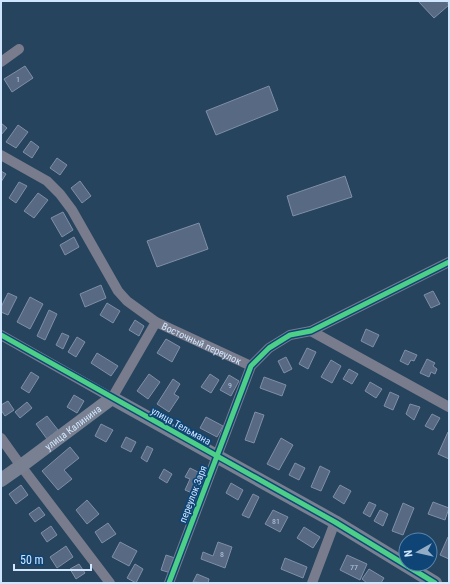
<svg xmlns="http://www.w3.org/2000/svg" width="450" height="584" font-family="'Roboto Condensed',sans-serif">
<style>
.building{fill:#586984;stroke:#7f8fa6}
.lines{fill:none;stroke-linecap:round;stroke-linejoin:round}
.street{stroke:#797c8c;stroke-width:10}
.secondary{stroke:#788091;stroke-width:14}
.cycleway-casing{stroke:#0e4576;stroke-width:8}
.cycleway{stroke:#4dcf88;stroke-width:5}
.labels{text-anchor:middle;dominant-baseline:central;stroke-width:3.5;stroke-linejoin:round;paint-order:stroke}
.number-label{font-size:8px;fill:#b2c7e0}
.street-label{font-size:10px;fill:#d0e6fe;stroke:#0e4576}
</style>
<rect width="100%" height="100%" fill="#26445e"/>
<path class="building" d="M418 1H446L449 5 434 18Z
M25 66 33 78 12 92 4 79Z
M269 86 278 110 216 135 206 111Z
M1 123 7 128 1 135Z
M18 125 28 132 16 148 6 142Z
M31 141 39 147 32 158 23 152Z
M57 158 67 165 60 175 50 168Z
M1 171 6 174 1 182Z
M345 176 352 197 293 216 287 196Z
M80 181 91 196 82 203 71 188Z
M19 182 27 186 16 203 9 198Z
M38 193 48 200 34 218 24 211Z
M63 212 73 230 62 237 51 218Z
M199 223 208 249 157 267 147 241Z
M74 237 79 247 65 255 60 245Z
M101 285 106 298 85 307 80 294Z
M433 291 440 304 431 308 424 295Z
M8 293 17 297 8 315 1 312V307Z
M30 297 43 304 30 329 17 322Z
M107 303 120 311 113 323 100 315Z
M49 310 57 314 45 340 37 336Z
M135 320 144 326 139 336 129 330Z
M366 329 379 335 373 347 361 341Z
M62 333 69 336 63 349 56 345Z
M77 337 85 342 76 357 68 352Z
M166 339 180 347 172 362 157 353Z
M307 348 316 352 308 369 299 364Z
M405 350 417 355 414 361 411 360 408 365 400 361Z
M97 353 118 366 111 376 91 363Z
M286 357 292 369 284 373 278 361Z
M427 359 435 363 433 366 437 369 435 374 431 372 429 377 420 373Z
M331 360 341 366 332 383 321 377Z
M349 369 358 374 352 384 343 379Z
M31 372 39 377 29 393 21 388Z
M149 374 160 382 148 399 137 391Z
M210 374 219 380 211 393 201 387Z
M229 375 239 381 231 396 220 390Z
M264 377 286 385 282 396 260 388Z
M173 379 180 384 174 394 179 397 169 412 157 404Z
M370 382 382 389 376 398 365 391Z
M390 392 399 396 393 410 384 406Z
M74 395 84 401 77 413 67 407Z
M8 401 14 410 5 416 1 410V405Z
M27 402 32 408 20 418 15 412Z
M410 404 420 407 414 420 406 414Z
M255 412 264 415 254 443 245 440Z
M432 414 440 418 433 430 425 426Z
M47 416 58 430 47 439 36 424Z
M206 417 223 426 217 437 200 428Z
M101 424 113 430 106 442 95 436Z
M448 432H449V459L438 454Z
M126 437 136 442 131 452 121 447Z
M281 438 293 445 279 470 267 464Z
M147 446 153 449 147 462 141 458Z
M70 447 79 458 64 470 72 479 58 490 42 471Z
M295 463 305 468 299 480 289 475Z
M320 466 330 471 321 491 311 487Z
M190 468 202 474 192 493 185 490 190 479 185 477Z
M164 469 172 474 167 483 159 478Z
M231 483 243 490 238 500 226 493Z
M21 485 28 495 16 504 9 494Z
M340 485 351 491 344 504 333 497Z
M253 494 259 497 249 518 242 515Z
M87 500 99 514 87 524 76 510Z
M369 502 376 505 370 517 363 513Z
M433 502 449 508 445 520 428 514Z
M403 503 414 508 403 535 392 531Z
M39 507 45 515 35 522 29 514Z
M273 510 288 517 280 532 265 524Z
M380 510 388 514 383 526 374 521Z
M108 523 116 534 102 543 95 532Z
M51 526 57 535 47 542 41 533Z
M304 527 320 537 313 548 297 538Z
M448 537H449V559L440 555Z
M120 542 137 551 129 566 112 557Z
M218 542 232 547 225 568 201 559 203 552 213 556Z
M66 546 73 557 57 568 50 557Z
M166 555 175 558 171 573 161 570Z
M347 555 367 564 360 580 340 570Z
M285 558 307 567 303 578 281 569Z
M79 564 85 573 76 579 70 569Z
M135 564 143 569 136 583 127 578Z
M369 569 384 578 381 583H367L362 579Z
M197 574 209 579 208 583 193 582Z"/>
<g class="lines">
<g class="street">
<path d="M1 62 19 49"/>
<path id="s1" d="M1 155 47 181 60 194 72 210 118 291 127 301 156 322 251 366"/>
<path d="M311 331 449 407"/>
<path d="M1 335 112 398 156 322"/>
<path d="M1 438 21 466 110 583"/>
<path d="M169 583 251 366 269 348 290 335 311 331 449 262"/>
<path d="M312 583 335 522"/>
</g>
<path class="secondary" id="s2" d="M1 480 21 466 112 398 335 522 435 583"/>
<g class="cycleway-casing">
<path id="cycleway" d="M1 335 335 522 435 583
M169 583 251 366 269 348 290 335 311 331 449 262"/>
</g>
<use href="#cycleway" class="cycleway"/>
</g>
<g class="labels">
<g class="number-label">
<text x="18" y="79">1</text>
<text x="230" y="385">9</text>
<text x="276" y="521">81</text>
<text x="222" y="554">8</text>
<text x="354" y="567">77</text>
</g>
<g class="street-label">
<text stroke="none"><textPath href="#s1" startOffset="284">Восточный переулок</textPath></text>
<text transform="translate(181 426) rotate(29)">улица Тельмана</text>
<text stroke="none"><textPath href="#s2" startOffset="89">улица Калинина</textPath></text>
<text transform="translate(193 494) rotate(-69)">переулок Заря</text>
</g>
</g>
<rect width="450" height="584" fill="none" stroke="#d0e6fe" stroke-width="4"/>
<g transform="translate(418 552) rotate(262)"><circle r="19" fill="#0e4576" stroke="#5c85ac"/>
<path d="M0-3L7 15L0 10L-7 15Z" fill="#94adc6"/>
<text y="-6" font-size="11" font-weight="bold" text-anchor="middle" fill="#d0e6fe">N</text>
</g>
<path d="M14 564v6h77v-6" fill="none" stroke="#d0e6fe" stroke-width="2"/>
<text x="20" y="564" font-size="12" fill="#d0e6fe" stroke="#0e4576" stroke-width="3" paint-order="stroke">50 m</text>
</svg>
